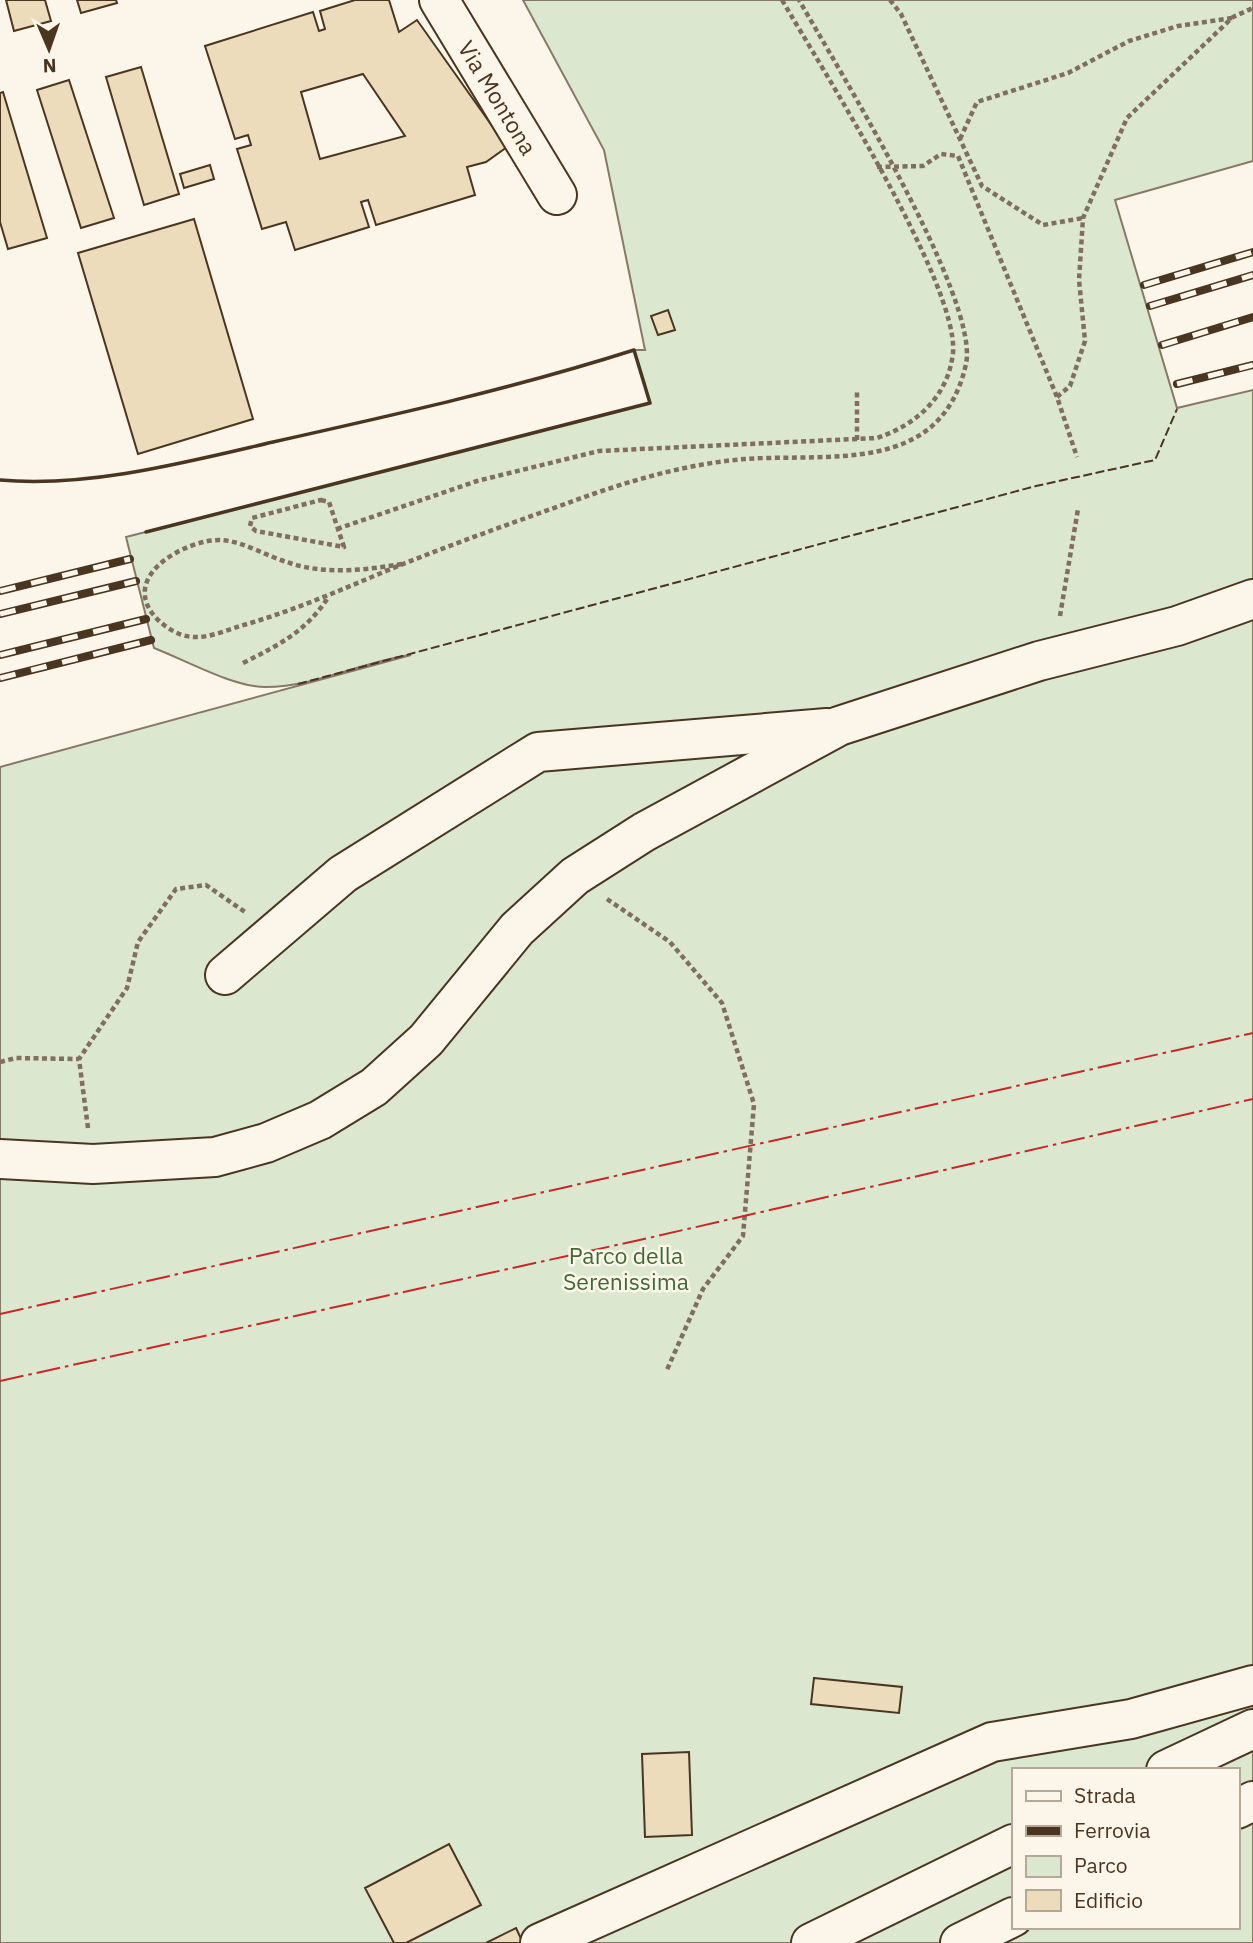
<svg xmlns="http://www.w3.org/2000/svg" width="1253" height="1943" font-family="'IBM Plex Sans',sans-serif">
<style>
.park{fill:#dce7d0;stroke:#887966;stroke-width:2;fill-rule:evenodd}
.building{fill:#ecdcbc;stroke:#4a3520;stroke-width:2;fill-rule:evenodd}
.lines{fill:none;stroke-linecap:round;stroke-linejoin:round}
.minor-casing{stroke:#4a3520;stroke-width:42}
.highway-casing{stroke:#4a3520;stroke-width:42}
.path{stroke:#7f6f5c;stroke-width:4.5;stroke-dasharray:5 3.5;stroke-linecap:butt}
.minor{stroke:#fbf6e9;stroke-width:38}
.highway{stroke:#fbf6e9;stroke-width:38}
.rail-casing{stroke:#4a3520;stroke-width:8}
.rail{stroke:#fbf6e9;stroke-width:5;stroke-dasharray:16;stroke-linecap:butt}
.fence{stroke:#4a3520;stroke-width:2;stroke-dasharray:9 3.5;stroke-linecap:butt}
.wall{stroke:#4a3520;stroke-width:3.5}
.power{stroke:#c62828;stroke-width:2;stroke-dasharray:24 5 3.5 5;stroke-linecap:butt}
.labels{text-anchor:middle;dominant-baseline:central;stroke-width:5;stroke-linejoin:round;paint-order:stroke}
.street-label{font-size:23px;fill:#4a3520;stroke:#fbf6e9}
.park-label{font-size:23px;fill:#436837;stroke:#fbf6e9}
</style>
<rect width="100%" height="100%" fill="#fbf6e9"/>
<path class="park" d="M523 0H1253V161L1115 200 1177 408 1253 390V1943H0V767L411 655C363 661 316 687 265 687 233 687 185 660 154 648L126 537 650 403 634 350H645L604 150ZM1013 1770H1237V1927H1013Z"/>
<path class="building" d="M6 0H45L51 21 14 31Z
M77 0H116L117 3 81 13Z
M355 0H389L399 32 417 20 507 147 486 162 467 167 475 195 376 225 368 200 361 202 369 227 295 250 286 222 262 229 237 149 251 145 248 135 235 139 205 46 313 12 319 31 325 29 320 11ZM363 74 405 136 320 159 301 92Z
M141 67 179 194 144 205 106 77Z
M69 80 114 218 81 228 37 90Z
M3 92 47 238 8 249 0 222V93Z
M210 165 214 179 184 188 180 174Z
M194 219 253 419 138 454 78 253Z
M668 310 675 330 658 335 651 316Z
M814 1678 902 1687 899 1713 811 1704Z
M689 1752 692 1835 645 1837 642 1754Z
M449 1844 481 1905 406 1943H394L365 1888Z
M516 1928 523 1943H486Z"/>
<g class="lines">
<g class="minor-casing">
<g id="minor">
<path id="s1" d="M439 0 557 195"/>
<path d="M225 975 343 874 538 752 827 728"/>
<path d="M0 1159 93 1164 215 1157 266 1143 320 1120 374 1087 426 1040 517 929 575 876 644 832 839 726 1039 661 1177 626 1253 599"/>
<path d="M540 1943 992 1742 1131 1719 1253 1685"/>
</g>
</g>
<g class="highway-casing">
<path id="highway" d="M1166 1770 1253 1729
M1237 1809 1253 1801
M811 1943 1013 1844
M960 1943 1013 1917"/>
</g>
<path class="path" d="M890 0 901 14 982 186 1043 225 1083 218
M960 139 977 102 1068 73 1129 41 1178 26 1232 18
M877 167 923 166 941 154 958 156 1057 397 1077 457
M1057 397 1070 386 1085 341 1079 280 1083 218 1127 118 1233 17 1253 8
M857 440V392
M321 500 329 502 344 547 256 531 250 526 252 518Z
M337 529 477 481 599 451 877 438C916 425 948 397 953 353 959 285 821 67 782 0
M402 564C365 570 326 575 290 563 268 557 243 541 221 540 188 539 123 573 152 613 161 625 177 636 193 637 208 638 225 631 240 626 294 611 345 588 398 566 453 544 509 524 565 504 622 483 683 464 745 459 830 453 941 476 966 364 980 299 836 65 799 0
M1060 616 1078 509
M243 663C279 645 307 631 329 596
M607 899 670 942 722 1003 754 1104 743 1236 703 1289 666 1372
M0 1062 16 1058 79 1059
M88 1128 79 1059 127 988 138 942 176 889 206 885 245 912"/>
<use href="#minor" class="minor"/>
<use href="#highway" class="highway"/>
<g class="rail-casing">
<path id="rail" d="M1144 285 1253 252
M1150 306 1253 275
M1162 345 1253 317
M1177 384 1253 365
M0 591 130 559
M0 614 136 581
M0 655 146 619
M0 678 151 640"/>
</g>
<use href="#rail" class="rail"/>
<path class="fence" d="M298 684 1036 486 1155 460 1177 409"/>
<path class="wall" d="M0 480C88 488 187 462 273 442 394 415 515 388 634 350L650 403 146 532"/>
<path class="power" d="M0 1314 1253 1033
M0 1381 644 1239 1253 1099"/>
</g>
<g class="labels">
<g class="street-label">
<text stroke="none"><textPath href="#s1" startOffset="114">Via Montona</textPath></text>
</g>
<g class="park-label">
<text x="626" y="1255">Parco della<tspan x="626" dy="26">Serenissima</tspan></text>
</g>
</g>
<rect x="1012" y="1768" width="228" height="161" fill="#fbf6e9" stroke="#b4a999" stroke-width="2"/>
<rect x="1026" y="1791" width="35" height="10" fill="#fbf6e9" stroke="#b4a999" stroke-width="2"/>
<text x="1074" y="1803" font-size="21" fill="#4a3520">Strada</text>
<rect x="1026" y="1826" width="35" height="10" fill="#4a3520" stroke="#b4a999" stroke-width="2"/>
<text x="1074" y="1838" font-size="21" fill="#4a3520">Ferrovia</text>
<rect x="1026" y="1856" width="35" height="21" fill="#dce7d0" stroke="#b4a999" stroke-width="2"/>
<text x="1074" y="1873" font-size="21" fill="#4a3520">Parco</text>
<rect x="1026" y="1890" width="35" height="21" fill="#ecdcbc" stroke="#b4a999" stroke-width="2"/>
<text x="1074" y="1908" font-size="21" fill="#4a3520">Edificio</text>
<g transform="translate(49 49) rotate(178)" stroke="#fbf6e9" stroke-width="5" paint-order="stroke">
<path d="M0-5L12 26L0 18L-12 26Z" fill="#4a3520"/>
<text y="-10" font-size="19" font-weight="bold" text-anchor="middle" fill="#4a3520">N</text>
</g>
</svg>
